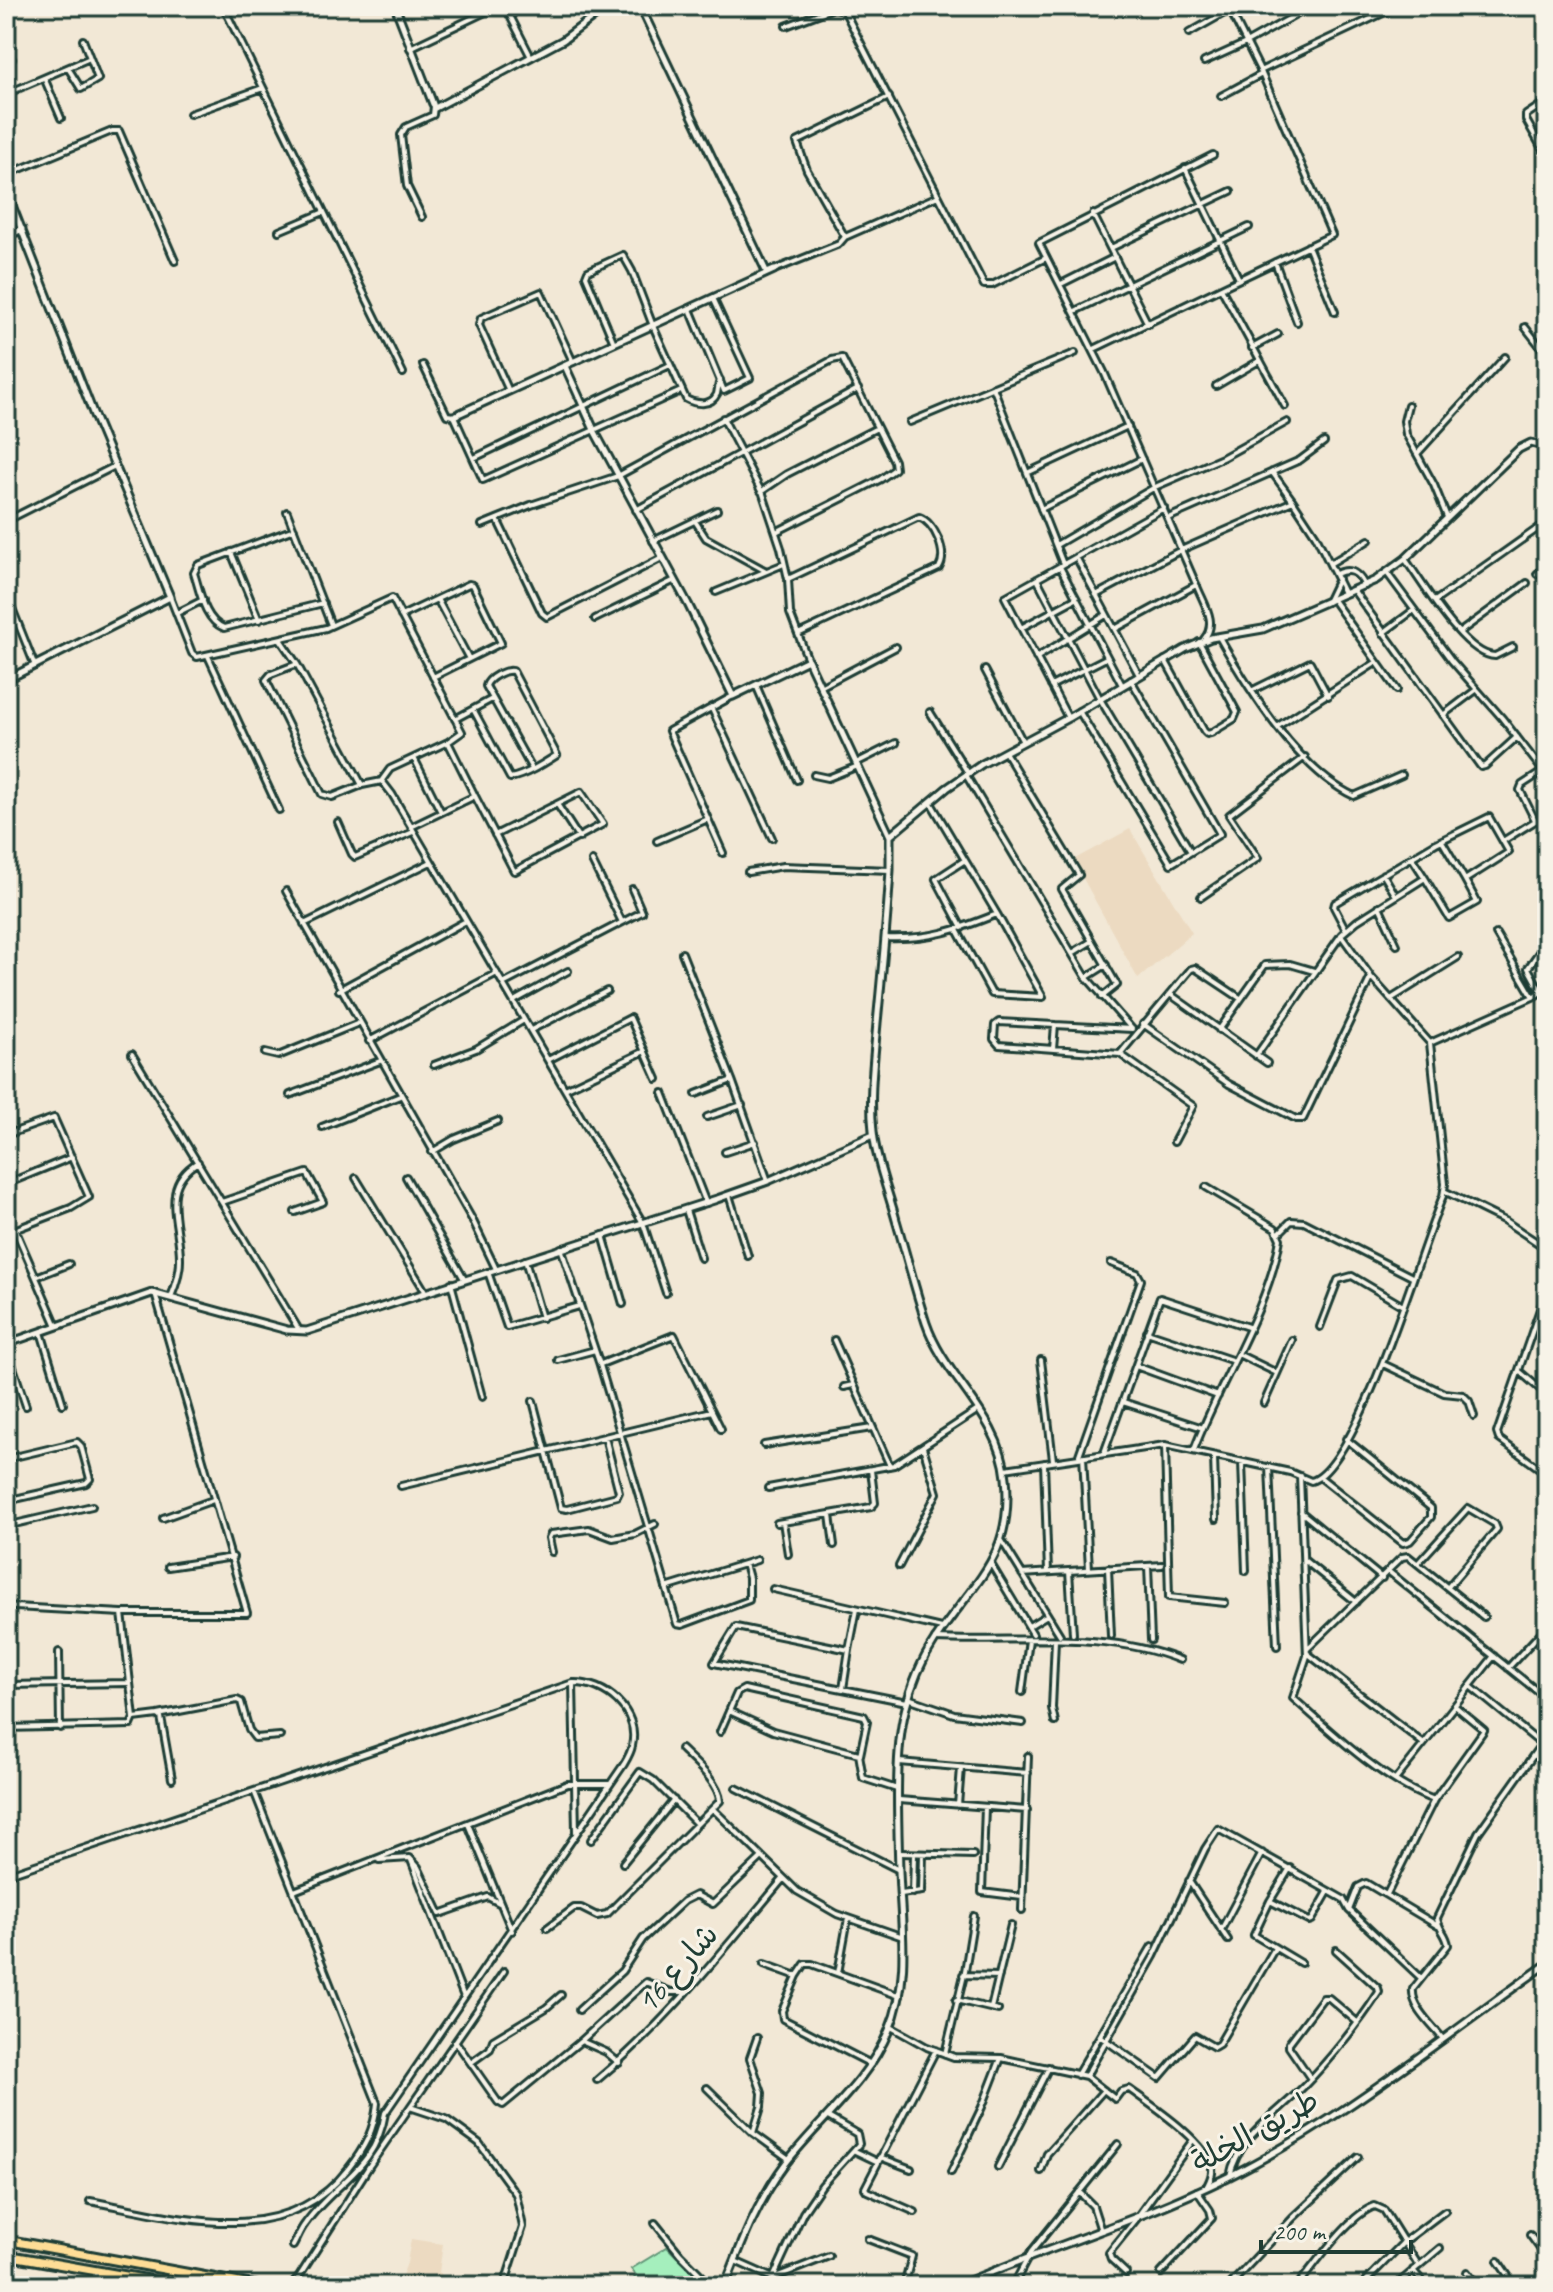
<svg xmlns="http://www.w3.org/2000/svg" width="1553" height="2292" font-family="Caveat,'Playpen Sans Arabic',sans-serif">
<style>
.built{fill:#ecdac1}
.green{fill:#a5efbd;stroke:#629678;stroke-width:2}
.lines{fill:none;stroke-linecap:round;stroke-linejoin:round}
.street-casing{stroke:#1f3d34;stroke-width:10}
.secondary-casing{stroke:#1f3d34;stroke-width:11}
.highway-casing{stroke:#1f3d34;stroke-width:13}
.street{stroke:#f7f3e8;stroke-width:4}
.secondary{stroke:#f7f3e8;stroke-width:5}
.highway{stroke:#fedd96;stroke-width:7}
.labels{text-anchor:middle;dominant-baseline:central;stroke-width:6;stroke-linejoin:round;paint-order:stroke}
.street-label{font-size:32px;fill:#1f3d34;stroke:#f7f3e8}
</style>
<rect width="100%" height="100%" fill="#f2e8d6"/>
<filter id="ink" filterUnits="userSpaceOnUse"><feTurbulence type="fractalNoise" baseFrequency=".0125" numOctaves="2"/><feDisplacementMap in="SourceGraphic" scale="16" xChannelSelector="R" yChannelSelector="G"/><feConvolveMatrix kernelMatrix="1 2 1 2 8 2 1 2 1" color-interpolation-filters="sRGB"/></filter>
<g filter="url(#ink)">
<path class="built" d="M1130 829 1192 933 1138 979 1073 860Z
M411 2239 443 2244 439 2272 447 2281 446 2286H398L407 2263Z"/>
<path class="green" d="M667 2247 706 2286H630L636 2275 631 2269Z"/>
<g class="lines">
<g class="street-casing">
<path id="street" d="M223 6 403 373
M505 6 531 57
M1228 6 1262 74 1332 235 1221 288 1285 406
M786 26 834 8 844 10 984 285H992L1046 258
M1189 33 1237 6
M410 48 498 6
M6 61 12 59
M1204 62 1246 43 1312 6
M68 68 81 89 98 79 90 58
M1260 71 1398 6
M45 80 61 118
M6 94 90 58 83 40
M1221 96 1262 74
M1547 101 1526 115V120L1543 150 1547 152
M190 114 263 88
M1185 168 1239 279
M6 175 112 131H119L175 261
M1093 214 1148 324
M422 217 407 186 401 135 406 127 433 115 434 106
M279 231 324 212
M845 237 807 170 797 142 889 97
M1308 246 1335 312
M1111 248 1231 191
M1275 262 1297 322
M774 270 839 244 845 237 938 196
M1061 284 1115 257
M690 309 724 391 750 378 713 298
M1075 311 1249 227
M1525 327 1547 355
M614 343 586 276 588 271 623 255 632 271 653 326 686 399C695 404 711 407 717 394 718 390 718 385 720 380
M1252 348 1278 334
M1094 349 1221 288
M423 365 447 415 454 416 483 480 681 391
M1216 386 1259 361
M993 387 1063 564
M509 391 479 325 481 318 541 292 573 362
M1408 405 1404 421 1406 434 1434 485 1447 517
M723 418 761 491
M910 422 1075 353
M1417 454 1505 357
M474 458 670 365
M1027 473 1128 426
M1293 501 1316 536 1344 593
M1041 509 1142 459
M636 510 858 389
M287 512 331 625
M1168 518 1300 460 1324 442
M497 519 542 613 547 617 662 558
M6 521 115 466
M695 521 706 538 766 571
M482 525 531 505 618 476 832 360 842 358 894 461 895 469 881 479 776 532
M294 529 198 565 194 573C200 591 204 620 224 628L323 603
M653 541 717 510
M1056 545 1155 487 1222 458 1287 422
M231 552 259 620
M1076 557 1139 675
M1405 559C1422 582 1465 656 1495 656L1513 647
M1331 563 1369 540
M1060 567 1122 685
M1387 573 1452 661 1502 718 1543 771 1547 769
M1336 574C1350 567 1358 572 1365 586
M1537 574 1547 566
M788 579 919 517C935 523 948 553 939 568L798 634
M1037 579 1100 699 1191 852 1171 864 1079 711
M1354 591 1481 767 1485 766 1517 737
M716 592 784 564
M6 593 35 666
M1096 595 1181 550 1293 501 1272 472
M170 597 192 653 197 657 326 628 392 598 462 732 448 742
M437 599 469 659
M1333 600 1397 690
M1435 601 1547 522
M1327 602 1338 579
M177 613 203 600
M401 616 469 584 473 585 501 643 433 677
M595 619 675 580
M1021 628 1075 599
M1115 629 1196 585
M1460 632 1527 583
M1383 633 1414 610
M1219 637C1249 690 1298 770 1354 796L1402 775
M280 639 297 664 362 785 382 781 392 794 643 1223 666 1293
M1204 639C1217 624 1206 607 1199 591L1104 372 1039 243 1213 155
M208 656 279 810
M1036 658 1106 615
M808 660 790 613 788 579 781 548 762 491 787 474 877 428
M1165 660 1204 731 1207 734 1211 733 1234 719 1237 712 1199 642
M297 664 271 674 266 680 322 794 332 797 362 785
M985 670 1023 742
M1131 680 1220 834 1191 852
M756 685 797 780
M1051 686 1106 658
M820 687 896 647
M1251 691 1310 662 1328 696
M711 707 772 838
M473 709 510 778C526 775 543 764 557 755L513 671C505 669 488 678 486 686L532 769
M930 712 968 773
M1443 715 1476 690
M1068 718 1005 597 1164 508
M455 719 492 699
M1278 726 1377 662
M1005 752 1079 875 1062 889 1117 985 1102 997
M414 758 441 812
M856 763 896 743
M1542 772 1522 785 1520 790 1535 820 1540 821 1547 817
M814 775 828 778 858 766
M966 775 1086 977 1131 1028
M382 780 390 769 448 742 475 796 411 827
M475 796 514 871H515L603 824 581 792 495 835
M931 803 997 914
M557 804 579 838
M338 822 352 854 355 857 413 832
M657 841 708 819
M1442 841 1465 880
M1503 841 1535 821
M723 853 669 731 733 696
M592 861 622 922
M748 872 783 866 890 870
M1383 874 1396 896
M286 891 473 1221 496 1269
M1201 897 1258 858 1229 815 1305 757
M1379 906 1397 945
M304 924 431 862
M962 928 936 879 965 860
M1346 930 1334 907 1335 903 1436 843 1489 817 1509 852 1465 880 1477 902 1449 918 1425 878
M1496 934 1533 997
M885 938C929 940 957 930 997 914L1043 997 992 994 957 930
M1074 952 1092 941
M682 953 732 1080 768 1181
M1087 977 1106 965
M503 984 642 912 632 889
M339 990 466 921
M1541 992 1528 968 1547 941
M1170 994 1191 969 1195 968 1240 998
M1391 999 1458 957
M514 1001 568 971
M1143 1024 1229 1084 1296 1119H1303L1371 977
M1132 1029 999 1022 995 1025 994 1039 999 1045 1120 1054 1170 994 1267 1063
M531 1030 607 991
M1219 1030 1265 965 1290 964 1314 971
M369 1041 497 973
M1430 1043 1533 997 1547 988
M1053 1049 1055 1025
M265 1053 278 1056 359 1023
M132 1054 299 1330
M1120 1054 1193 1106 1174 1142
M1256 1056 1342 934 1357 921 1425 878 1412 858
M548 1060 630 1018 657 1079
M434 1065 476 1049 524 1020
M565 1089 645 1051
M663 1093 706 1203
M696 1094 732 1080
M290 1095 380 1061
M707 1117 742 1105
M322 1127 400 1096
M6 1135 54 1118 89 1197 71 1208 6 1233
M432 1152 454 1139 498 1121
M725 1152 755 1142
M406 1177 464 1279
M356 1178 425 1291
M6 1184 72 1157
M1444 1191 1505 1221 1547 1249
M729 1195 748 1256
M222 1202 307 1173 323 1202 295 1212
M686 1210 701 1258
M15 1229 57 1326
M1279 1233 1291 1221 1304 1222 1412 1277
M603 1235 623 1304
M561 1248 600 1365 677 1624 682 1625 749 1600V1578L745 1564
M525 1260 542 1318
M488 1272 507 1327 579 1306
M36 1277 69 1264
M451 1283 482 1397
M1547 1289 1497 1433 1499 1439 1547 1474
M171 1297C176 1285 180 1273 180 1260 181 1225 158 1186 198 1162
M1320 1327 1338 1280 1352 1276 1403 1306
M6 1331 11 1342
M41 1332 63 1404
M1147 1332 1234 1361
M834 1340 890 1466
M6 1346 26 1406
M1238 1354 1277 1373
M558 1360 595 1350
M1041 1360 1053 1460
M601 1364 674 1335 721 1429
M1383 1364 1444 1393 1463 1395 1469 1401 1474 1416
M1136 1366 1218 1396
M1519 1371 1547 1395
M844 1387 853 1385
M533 1401 561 1508 567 1509 617 1496 619 1492 605 1437
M1123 1402 1203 1428
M1264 1403 1292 1340
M764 1445 872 1428
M1165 1445 1169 1597 1225 1603
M1194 1450C1219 1382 1268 1311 1280 1239L1275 1228 1206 1187
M1104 1453 1160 1298 1248 1327
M1079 1455 1141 1280 1137 1273 1111 1263
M1083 1456 1089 1569
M1214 1457 1216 1519
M6 1459 77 1442 81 1446 90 1479 86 1483 6 1501
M1242 1462 1246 1571
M1044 1463 1048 1572
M1269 1467 1277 1646
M1005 1469 1165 1445 1290 1472 1311 1481C1358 1469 1421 1246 1443 1196L1445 1184 1430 1043 1371 977 1341 935
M1300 1476 1307 1656 1293 1698C1332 1733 1384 1782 1434 1800L1484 1730 1455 1706
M1320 1477 1403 1543 1410 1541 1431 1517V1508L1346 1439
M401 1486 712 1411
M768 1488 894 1465 978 1410
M1301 1512 1382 1578
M830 1515 834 1545
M163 1518 213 1500
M783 1522 788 1554
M777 1523 871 1507 875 1503 871 1470
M6 1526 92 1506
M1002 1541 1060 1635
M552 1552 549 1538 551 1534 589 1529 613 1538 635 1534 655 1524
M1304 1560 1356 1602
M1418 1563 1468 1508 1495 1524 1497 1529 1448 1587
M991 1564 1033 1634
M899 1566 937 1493 923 1447
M1148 1566 1151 1640
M168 1567 233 1557
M1108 1568 1111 1636
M1069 1571 1073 1634
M1388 1571 1547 1699
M1022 1574 1162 1565
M666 1588 757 1560
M773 1589 942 1628
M6 1605 15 1607 122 1613H247L155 1293
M1029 1626 1047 1615
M935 1639C1016 1643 1103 1629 1180 1660
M1055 1640 1052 1708 1055 1722
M1307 1649 1402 1557 1408 1556 1484 1617
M849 1650 857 1609
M59 1652 60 1728
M1307 1653 1424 1744
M1508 1668 1547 1626
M573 1683 576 1832
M6 1685 128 1683
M1470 1686 1541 1744
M843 1689 849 1650 736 1627 714 1663 907 1702
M1537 1691 1547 1680
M1022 1692 1029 1640
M908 1698 954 1714 1023 1723
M729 1711 773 1731 859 1754 863 1778 897 1789
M158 1715 237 1700 241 1702 249 1730 255 1738 280 1736
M134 1718 158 1715 161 1717 172 1779
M6 1728 131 1725 134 1718 122 1613
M720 1732 737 1693 744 1689 864 1716 867 1722 860 1755
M899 1762 1028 1773
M1396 1779 1494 1656
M736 1788 899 1870
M899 1800 1027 1810
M958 1805 961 1768
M985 1807 982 1892 1022 1897
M713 1809 797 1891 837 1914 903 1937
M468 1824 512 1931
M6 1840 8 1848 6 1853
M591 1840 640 1772 653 1780 696 1823
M900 1853 973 1855
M379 1860 410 1858 418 1867 440 1914 488 1897 501 1904
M411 1860 464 1997
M623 1863 674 1800
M1290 1868 1270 1901 1309 1921 1312 1920 1328 1892
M6 1875 573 1683C605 1682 640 1711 632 1746 631 1752 627 1759 624 1764L385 2113C376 2170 334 2182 305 2224 300 2230 297 2239 293 2246
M1189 1881 1228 1940
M294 1891 567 1784H610
M913 1893 914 1854
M901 1894 922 1891 923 1854
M1387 1894 1434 1800
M1270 1901 1254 1935 1301 1963
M1022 1910 1028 1756
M1349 1910 1358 1887 1366 1883 1438 1926
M547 1928 574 1908H581L597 1916 607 1914 720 1801C719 1782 694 1762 681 1749
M1221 1930 1262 1853
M764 1964 797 1976 805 1964H812L900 1996
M838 1973 848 1918
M963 1975 999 1976
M797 1976 782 2011 783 2019 871 2064
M956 2000 998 2010
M991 2008 1011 1925
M579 2010 622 1971 643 1939 684 1901 696 1895 713 1904 761 1858
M891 2027 927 2047 954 2057 1001 2058 1086 2076 1115 2099 1121 2091 1129 2089C1151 2105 1206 2141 1212 2168 1213 2175 1210 2180 1207 2186
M1101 2037 1159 2078 1195 2036 1214 2047 1219 2044 1275 1948
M1443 2039C1432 2025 1411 2007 1413 1989L1448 1945C1447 1934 1438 1929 1437 1918L1478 1833 1547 1736
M456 2042 498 2102 503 2105 581 2041 606 2052 619 2063
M580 2042 646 1982 671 1992H684
M945 2054 965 1971 974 1916
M472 2062 490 2049 493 2040 546 2008 561 1995
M1077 2075 1152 1946
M1086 2076 1154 1956 1205 1849 1218 1829 1343 1899 1349 1910 1421 1978
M1311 2079 1289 2047V2043L1323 1998H1329L1357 2022
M597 2080C667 2022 724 1949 783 1879
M707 2088 753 2133 789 2159
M410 2107 446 2119 479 2143 516 2194 523 2227 504 2286
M753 2133 761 2107 762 2093 750 2058 757 2038
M855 2151 878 2162
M880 2157 911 2169
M998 2167 1049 2067
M1041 2171 1047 2154 1104 2090
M951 2172 982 2107 1001 2058
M1230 2176C1237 2136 1283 2110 1309 2081 1334 2054 1359 2023 1379 1992L1378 1988 1336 1950
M1079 2192 1093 2206 1101 2231
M90 2201C176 2217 284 2252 348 2169 364 2149 375 2129 377 2103L254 1791
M915 2212 867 2191 865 2188 936 2050
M1138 2216 1193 2140
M655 2223 680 2254 712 2286
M1530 2235 1547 2258
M868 2239 912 2256 904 2286
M735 2261 773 2278 829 2256
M1498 2261 1515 2286
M1413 2270 1426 2286
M1467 2272 1478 2286
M1126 2273 1111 2259 1109 2253 1138 2217
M1161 2273 1212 2218 1210 2210 1197 2191
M773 2278 803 2213 822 2185 859 2144 857 2134 828 2117
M1302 2280 1308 2286
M89 2286 97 2273
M291 2286 299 2277 370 2165 504 1971
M1013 2286 1031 2252 1118 2144
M1229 2286 1293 2218 1358 2157
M1297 2286C1316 2264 1348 2215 1375 2206L1384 2210 1419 2266
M1361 2286 1404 2242 1445 2211
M1395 2286 1440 2248
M1433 2286H1434"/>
</g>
<g class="secondary-casing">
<path id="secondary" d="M395 6 433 104
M640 6 767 273
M435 108 563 40 608 6
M6 190 95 418 170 597 6 680
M6 237 22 229
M565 366 595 432 688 604 733 696 808 660 890 836V870C887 922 882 972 877 1023 874 1059 869 1095 873 1131 876 1161 888 1190 896 1220 906 1254 915 1289 926 1323 945 1379 1000 1415 1006 1478 1014 1557 974 1581 935 1640 921 1661 911 1686 905 1711 894 1754 898 1825 899 1871 901 1925 911 1979 889 2030 867 2083 821 2118 786 2163 758 2200 742 2242 725 2286
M454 416 774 270
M890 836 947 788 982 764 1068 718 1185 649 1211 638 1263 629 1376 580 1405 559 1519 449 1531 443 1547 447
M6 1344 152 1293 287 1330 307 1331 717 1199 768 1181 873 1135
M957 2286C1047 2248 1141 2220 1228 2177 1343 2120 1443 2037 1547 1964"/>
</g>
<g class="highway-casing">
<path id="highway" d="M6 2240 256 2286
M6 2255 183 2286"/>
</g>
<use href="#street" class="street"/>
<use href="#secondary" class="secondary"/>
<use href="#highway" class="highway"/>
</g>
</g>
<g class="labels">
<g class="street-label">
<text transform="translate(677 1968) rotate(-49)">شارع 16</text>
<text transform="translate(1255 2131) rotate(-29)">طريق الخلة</text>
</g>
</g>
<rect width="1553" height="2292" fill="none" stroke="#f7f3e8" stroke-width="32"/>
<rect x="16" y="16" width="1521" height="2260" fill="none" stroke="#1f3d34" stroke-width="3" filter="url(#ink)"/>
<path d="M1261 2240v12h150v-12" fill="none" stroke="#1f3d34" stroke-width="4"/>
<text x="1273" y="2240" font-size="24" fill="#1f3d34" stroke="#f7f3e8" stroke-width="6" paint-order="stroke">200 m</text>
</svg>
